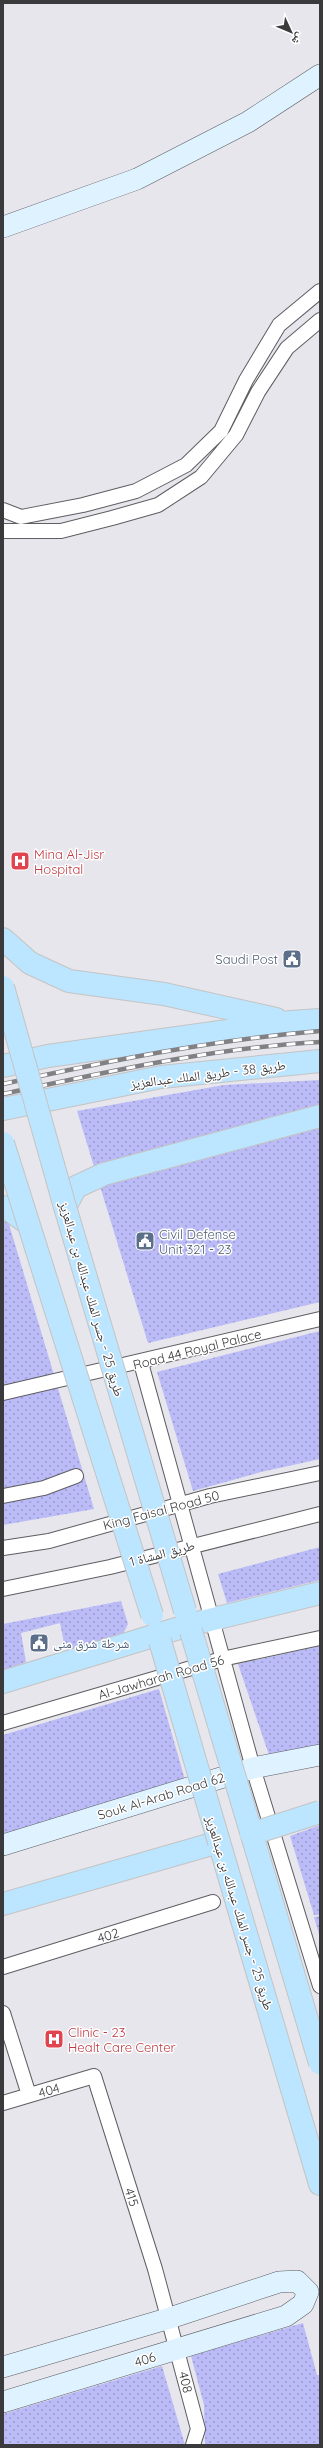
<svg xmlns="http://www.w3.org/2000/svg" width="323" height="2448" font-family="Quicksand,'Noto Naskh Arabic',sans-serif">
<style>
.park{fill:url(#park-dots)}
.lines{fill:none;stroke-linecap:round;stroke-linejoin:round}
.street-casing{stroke:#5e5e63;stroke-width:16}
.secondary-casing{stroke:#5e5e63;stroke-width:22}
.primary-casing{stroke:#c4c4c4;stroke-width:24}
.street{stroke:#fff;stroke-width:14}
.secondary{stroke:#def2ff;stroke-width:21}
.primary{stroke:#bce5ff;stroke-width:22}
.rail-casing{stroke:#818185;stroke-width:4.5}
.rail{stroke:#fff;stroke-width:3;stroke-dasharray:9;stroke-linecap:butt}
.primary-bridge-casing{stroke:#c4c4c4;stroke-width:24;stroke-linecap:butt}
.primary-bridge{stroke:#bce5ff;stroke-width:22}
.labels{text-anchor:middle;dominant-baseline:central;stroke-width:3;stroke-linejoin:round;paint-order:stroke}
.health-label{font-size:13px;fill:#be3a42;stroke:#fff;text-anchor:start}
.service-label{font-size:13px;fill:#4e5e75;stroke:#fff;text-anchor:start}
.street-label{font-size:13px;fill:#3a3a3c;stroke:#fff}
</style>
<defs>
<pattern id="park-dots" width="8" height="8" patternUnits="userSpaceOnUse"><rect width="8" height="8" fill="#bbbbf7"/><path d="M2 2h.1M6 6h.1" fill="none" stroke="#9999c9" stroke-width="1.8" stroke-linecap="round"/></pattern>
</defs>
<rect width="100%" height="100%" fill="#e6e6ec"/>
<path class="park" d="M320 1080V1302L148 1343 77 1111 224 1085Z
M3 1204 94 1509 3 1525Z
M320 1331V1459L261 1472 193 1491 157 1372Z
M320 1547V1580L227 1603 218 1574Z
M121 1601 128 1624 123 1634 66 1653 60 1623 21 1633 26 1662 3 1671V1624Z
M320 1646V1746L269 1755 238 1664Z
M159 1689 185 1780 3 1835V1735Z
M320 1825V1915H314L290 1836Z
M320 1916V1938L314 1917Z
M303 2323 317 2375H320V2445H205L204 2405 191 2356Z
M162 2366 185 2445H3V2414Z"/>
<g class="lines">
<g class="street-casing">
<path id="street" d="M3 510 21 517 83 505 136 491 186 465 221 431 246 380 279 325 320 291
M3 531H61L112 518 158 505 201 477 236 435 258 392 287 348 320 320
M141 1363 253 1768 320 1986
M3 1393 320 1319
M3 1496 44 1488 76 1476
M3 1548 49 1541 210 1496 320 1473
M3 1589 110 1567 320 1514
M3 1723 222 1659 320 1638
M3 1967 213 1902
M3 2013 29 2095
M3 2103 94 2076 155 2269 198 2429 193 2445"/>
</g>
<g class="secondary-casing">
<path id="secondary" d="M3 227 137 179 248 122 320 75
M3 1845 253 1768 320 1755
M3 2367 170 2318 279 2282 297 2281 308 2292 303 2304 286 2316 3 2402"/>
</g>
<g class="primary-casing">
<path id="primary" d="M3 939 30 963 69 981 164 994 276 1019
M3 1066 48 1056 291 1022 320 1020
M3 1109 161 1077 320 1061
M3 1207 7 1208 27 1223
M65 1207 76 1187 104 1174 320 1116
M3 1682 189 1625 320 1593
M3 1904 219 1842 320 2184"/>
</g>
<use href="#street" class="street"/>
<use href="#secondary" class="secondary"/>
<use href="#primary" class="primary"/>
<g class="rail-casing">
<path id="rail" d="M3 1084C109 1061 211 1040 320 1031
M3 1094C108 1072 212 1048 320 1042"/>
</g>
<use href="#rail" class="rail"/>
<g class="primary-bridge-casing">
<path id="primary-bridge" d="M3 987 65 1207 185 1611
M3 1143 152 1615
M191 1631 320 2063
M160 1641 219 1842
M251 1834 320 1812"/>
</g>
<use href="#primary-bridge" class="primary-bridge"/>
</g>
<defs>
<g id="hospital-square" transform="scale(1)"><rect x="-9" y="-9" width="18" height="18" rx="4" fill="#e0444e" stroke="#fff"/><path d="M-5-5h3v3.5h4V-5h3V5h-3V1.5h-4V5h-3Z" fill="#fff"/></g>
<g id="civic-square" transform="scale(1)"><rect x="-9" y="-9" width="18" height="18" rx="4" fill="#5c6f8a" stroke="#fff"/><path d="M-.6-6.5H3V-4.5H.6V-3L4-1V1h2V6H-6V1h2V-1L-.6-3ZM-1.2 2.5V6h2.4V2.5Z" fill="#fff"/></g>
</defs>
<g fill-rule="evenodd">
<use href="#hospital-square" x="20" y="861"/>
<use href="#civic-square" x="292" y="959"/>
<use href="#civic-square" x="145" y="1241"/>
<use href="#civic-square" x="39" y="1643"/>
<use href="#hospital-square" x="54" y="2039"/>
</g>
<g class="labels">
<g class="health-label">
<text x="34" y="854">Mina Al-Jisr<tspan x="34" dy="15">Hospital</tspan></text>
<text x="68" y="2032">Clinic - 23<tspan x="68" dy="15">Healt Care Center</tspan></text>
</g>
<g class="service-label">
<text x="278" y="959" text-anchor="end">Saudi Post</text>
<text x="159" y="1234">Civil Defense<tspan x="159" dy="15">Unit 321 - 23</tspan></text>
<text x="53" y="1643">شرطة شرق منى</text>
</g>
<g class="street-label">
<text transform="translate(208 1074) rotate(-7)">طريق 38 - طريق الملك عبدالعزيز</text>
<text transform="translate(92 1299) rotate(74)">طريق 25 - جسر الملك عبدالله بن عبدالعزيز</text>
<text transform="translate(197 1349) rotate(-14)">Road 44 Royal Palace</text>
<text transform="translate(161 1510) rotate(-15)">King Faisal Road 50</text>
<text transform="translate(162 1553) rotate(-15)">طريق المشاة 1</text>
<text transform="translate(161 1677) rotate(-16)">Al-Jawharah Road 56</text>
<text transform="translate(161 1796) rotate(-17)">Souk Al-Arab Road 62</text>
<text transform="translate(240 1913) rotate(73)">طريق 25 - جسر الملك عبدالله بن عبدالعزيز</text>
<text transform="translate(108 1935) rotate(-17)">402</text>
<text transform="translate(49 2090) rotate(-16)">404</text>
<text transform="translate(132 2197) rotate(72)">415</text>
<text transform="translate(145 2359) rotate(-17)">406</text>
<text transform="translate(186 2382) rotate(76)">408</text>
</g>
</g>
<rect width="323" height="2448" fill="none" stroke="#3a3a3c" stroke-width="8"/>
<g transform="translate(291 32) rotate(134)" stroke="#ffffff" stroke-width="3" paint-order="stroke">
<path d="M0-3L7 15L0 10L-7 15Z" fill="#3a3a3c"/>
<text y="-6" font-size="11" font-weight="bold" text-anchor="middle" fill="#3a3a3c">ش</text>
</g>
</svg>
